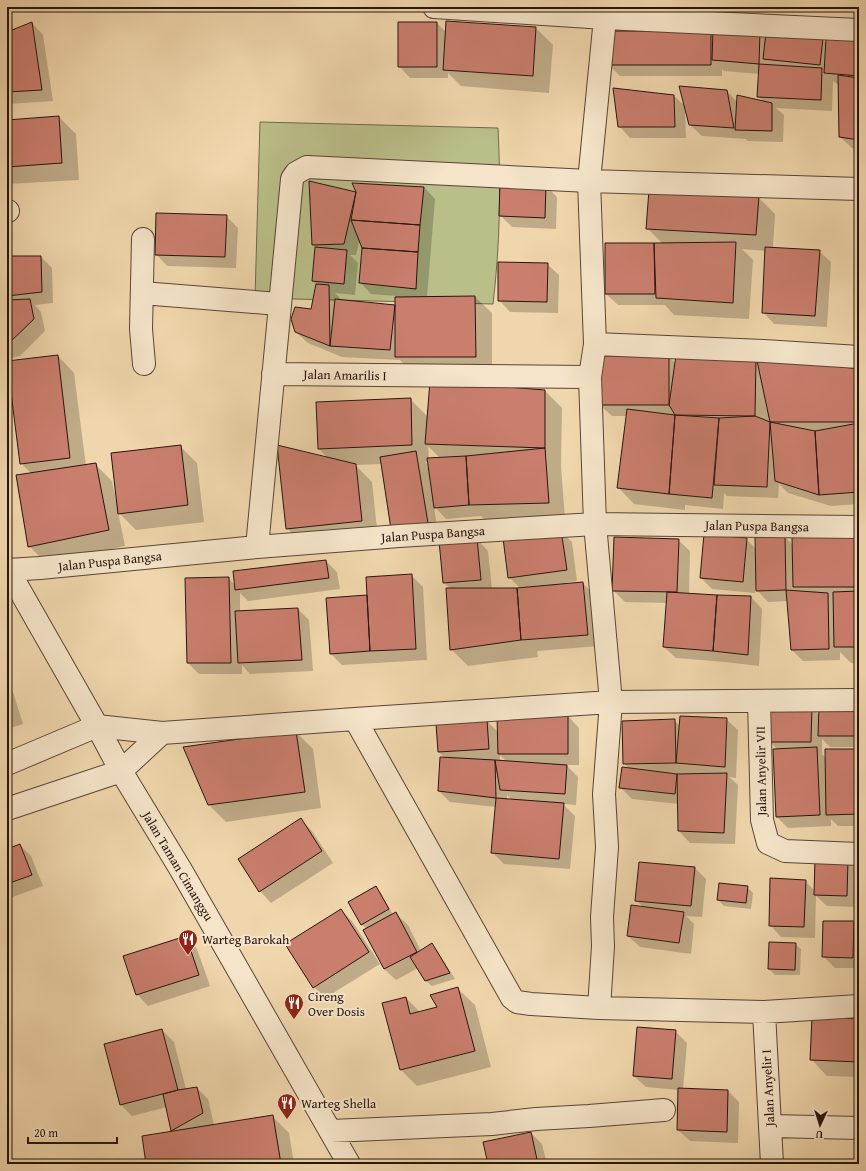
<svg xmlns="http://www.w3.org/2000/svg" width="866" height="1171" font-family="'Gentium Book Plus',serif">
<style>
.green{fill:#babe89;stroke:#70694b}
.shadow{fill:#0003;fill-rule:evenodd}
.building{fill:#ca7e6e;stroke:#27140d}
.lines{fill:none;stroke-linecap:round;stroke-linejoin:round}
.minor-casing{stroke:#594435;stroke-width:24}
.minor{stroke:#f5e4c9;stroke-width:22}
.labels{text-anchor:middle;dominant-baseline:central;stroke-width:4;stroke-linejoin:round;paint-order:stroke}
.street-label{font-size:13px;fill:#27140d;stroke:#f5e4c9}
.poi-label{font-size:13px;fill:#27140d;stroke:#f5e4c9;text-anchor:start}
</style>
<rect width="100%" height="100%" fill="#f0d6ac"/>
<filter id="stains"><feTurbulence type="fractalNoise" baseFrequency=".005" numOctaves="4"/><feColorMatrix values="0 0 0 0 .2 0 0 0 0 .09 0 0 0 0 .02 0 0 0 .5 -.17"/></filter>
<radialGradient id="worn" r=".72"><stop offset=".6" stop-color="#630" stop-opacity="0"/><stop offset="1" stop-color="#630" stop-opacity=".3"/></radialGradient>
<path class="green" d="M260 122 498 128C501 188 500 245 493 304L255 298Z"/>
<path class="shadow" d="M436 22 447 33 536 28 553 45 549 93 461 86 448 73V78H410L399 66Z
M32 23 43 35 53 101 8 104 7 103V33Z
M710 32 714 36 760 33 766 39H822L826 43 859 41V149L852 148 840 137 839 84H837L833 81 832 111 776 108 784 115 783 142 748 141 746 139 702 136 690 125 685 109 686 138H630L619 126 674 96 686 107 727 91 737 102H764L758 97 759 74 724 71 722 69V76H620L608 64Z
M59 117 76 134 79 180 7 184V121Z
M310 182 358 193 424 187 435 199 427 297H475L492 313V373L413 374 400 360 342 357 308 343 296 332 312 310 317 285 313 281 316 248 312 244ZM360 239 363 248 360 282 371 294 396 296V306L340 300V298L335 293 355 295 358 263 350 255H356Z
M546 186 557 197 556 229 512 227 500 215Z
M758 197 775 214 773 248 819 251 831 262 827 327 774 324 763 312 766 251 742 249 753 260 749 319 674 315 665 305H618L606 294V244H663L647 228Z
M226 216 238 228 236 268 167 266 156 254Z
M7 257H41L52 268 53 303 35 305 41 312 45 331 20 356 7 359Z
M547 264 559 275 558 313 510 312 499 300Z
M58 356 74 373 86 466 95 464 112 481 117 504 180 446 197 463 204 522 136 530 118 512 125 546 46 563 29 546 32 474 21 463Z
M669 356 676 364 755 357 859 370V504L831 506 788 493 779 484 778 498 727 496 724 493 723 509 685 505V510L634 504 618 487 627 416H612L600 405Z
M545 391 562 408 561 466 565 519 486 521 481 516 446 519 434 506 438 534 404 540 382 464 355 465 372 482 378 538 304 545 287 528 329 459 319 449 410 399 428 417ZM428 446 440 458 429 459ZM425 462H429L430 469H428L427 464Z
M561 531 572 542 577 581 558 584V585L583 583 594 595 599 646 537 651 538 657 468 666 451 649V589L444 583 441 542 477 539 488 551 492 589 520 588 509 577Z
M785 537 793 545 856 537 859 541V663H851L840 652V660L803 661 792 650 787 601 768 602 755 588V593L712 589 701 578 746 539 756 549Z
M678 540 690 551 689 594 751 597 762 609 759 666 725 662 676 658 664 647 667 603 625 602 613 590Z
M326 561 337 572 340 589 248 601 240 593V612L298 609 309 620 313 671 250 674 242 665V674H199L188 663 228 578 236 586Z
M411 575 423 587 427 660 342 665 331 654 368 596Z
M7 673 23 724 7 729Z
M811 707 819 715 859 707V747H830L822 739V754L826 758 859 750V826H838L831 819V826L788 828 777 817 778 750 770 742Z
M568 716 579 728V765H566L578 777 576 805 563 804 575 816 570 869 504 864 492 852 496 807 450 802 439 791 445 758 439 752 487 721 499 733ZM500 755 507 762H500ZM507 795 512 800H507Z
M726 719 738 730 736 778 729 777 738 785 735 844 690 843 679 831V804L632 799 620 787 629 769 624 763 674 720 680 726Z
M296 732 313 749 321 808 226 822 209 805 184 748Z
M301 820 312 831 333 863 271 903 260 891Z
M20 845 31 856 43 886 7 899V850Z
M848 861 859 872 858 907 827 906 816 896 815 938 781 937 770 925 805 881 815 891Z
M695 868 706 879 702 917 686 916 694 924 691 954 640 947 628 936 643 907 636 900Z
M747 887 753 893 751 909 724 906 718 900Z
M376 888 381 893 393 915 396 914 408 925 421 951 431 945 437 950 455 979 432 986 426 981 418 968 396 980 384 969 367 929 361 924Z
M341 910 352 921 380 964 325 998 314 987Z
M854 922 859 927V968H835L823 956Z
M186 937 197 949 210 986 148 1006 137 994Z
M795 944 801 949 800 975H775L769 969Z
M458 989 475 1005 491 1067 417 1086 400 1069 406 998 420 1012 438 1008Z
M859 1020V1077L827 1076 811 1059Z
M162 1030 174 1042 186 1089 197 1088 208 1099 214 1125 272 1116 289 1133 294 1164H147L173 1132 167 1107 132 1116 121 1105Z
M675 1031 687 1043 683 1089 728 1091 739 1102 738 1143 690 1141 678 1130 679 1090 646 1087 634 1076Z
M531 1133 542 1144 547 1164H489Z"/>
<path class="building" d="M446 21 536 27 533 76 443 70Z
M32 22 42 90 7 92V32Z
M398 22H437V67H398Z
M713 30 760 32 759 64 712 60Z
M607 31H711V65H607Z
M766 32 823 38 820 65 763 59Z
M826 38 859 40V76L824 73Z
M759 64 822 68 821 100 757 97Z
M838 75 859 78V140L839 137Z
M679 86 727 90 734 128 689 125Z
M613 88 674 95 675 127H618Z
M737 95 772 103V131L735 130Z
M59 116 62 163 7 167V120Z
M309 181 356 192 344 244 312 245Z
M500 182 546 185 545 218 499 216Z
M352 183 424 187 420 225 351 220 356 192Z
M649 190 759 196 756 235 646 229Z
M156 213 227 215 225 257 155 255Z
M351 220 420 225 418 252 362 248Z
M736 242 733 303 656 298 654 243Z
M605 243H654L655 294H605Z
M315 247 347 250 344 284 312 281Z
M765 247 820 250 815 316 762 313Z
M362 248 418 252 416 289 359 283Z
M7 256H41L42 292 7 296Z
M498 262 548 263 547 302 498 301Z
M316 284 329 285 330 346 295 332 291 319 295 307 311 309Z
M475 296 476 357H395V297Z
M30 299 34 319 7 345V300Z
M335 299 395 305 390 350 330 346Z
M58 355 70 458 20 464 7 361Z
M669 355V405H599V356Z
M676 355 756 356 755 416 675 415 669 405Z
M756 356 859 369V422H770Z
M430 381 545 390V448L425 444Z
M411 398 412 445 318 449 316 402Z
M627 409 675 415 669 494 617 488Z
M675 415 719 418 712 498 669 494Z
M755 416 770 422 767 487 714 485 719 418Z
M770 422 815 431 819 495 775 481Z
M859 423V492L819 495 815 431Z
M181 445 188 505 118 514 111 453Z
M277 445 356 464 362 521 286 529Z
M545 448 549 503 469 505 466 456Z
M416 451 428 523 391 529 380 457Z
M466 456 469 505 434 508 427 458Z
M96 463 109 530 28 547 16 475Z
M561 530 567 570 508 578 503 538Z
M704 534 747 538 743 582 700 578Z
M755 536H785L786 590 756 591Z
M856 536V587H793L792 537Z
M614 537 679 539 677 592 612 591Z
M477 538 481 580 443 583 439 541Z
M326 560 329 578 235 590 233 571Z
M412 574 416 649 370 651 366 577Z
M229 577 231 663H187L185 578Z
M583 582 588 635 521 640 517 588Z
M446 588H517L521 640 450 650Z
M786 590 828 593 829 649 791 650Z
M859 591V647H834L833 592Z
M667 592 717 595 713 651 663 647Z
M367 595 370 651 330 654 326 598Z
M717 595 751 596 748 655 713 651Z
M298 608 302 660 238 663 235 611Z
M819 705 859 706V736H818Z
M760 706H812L811 742H769Z
M568 715V754H498L497 716Z
M680 716 727 718 725 767 676 763Z
M675 719 676 763 623 764 622 721Z
M487 720 489 749 438 752 436 724Z
M296 731 305 792 208 805 183 747Z
M817 747 820 815 776 817 773 749Z
M825 749H859V814L826 815Z
M440 757 495 760 496 798 438 791Z
M495 760 567 765 565 794 500 790Z
M622 767 677 774 675 794 619 788Z
M727 773 724 833 678 831 677 774Z
M496 798 564 803 559 859 491 853Z
M301 818 322 851 259 892 238 859Z
M20 844 32 875 7 884V849Z
M815 859 848 860 847 896 814 895Z
M639 862 695 867 691 906 635 901Z
M770 878 806 880 804 927 769 926Z
M719 883 748 886 746 903 717 900Z
M376 886 389 909 361 925 348 902Z
M631 905 684 912 679 943 627 936Z
M341 909 369 952 313 988 285 944Z
M396 912 417 952 384 969 363 930Z
M823 921H854L853 958 822 957Z
M186 936 199 975 136 995 123 956Z
M769 942 796 943 795 970 768 969Z
M432 943 450 973 425 981 410 957Z
M458 987 475 1051 400 1070 382 1003 406 997 410 1014 437 1007 430 995Z
M812 1017 859 1019V1062L810 1060Z
M637 1027 676 1030 672 1079 633 1076Z
M162 1029 178 1090 120 1105 104 1044Z
M197 1087 203 1113 171 1131 163 1094 178 1090Z
M678 1088 728 1090 727 1132 677 1130Z
M273 1115 281 1164H146L142 1136Z
M531 1132 538 1164H488L483 1142Z"/>
<g class="lines">
<g class="minor-casing">
<path id="minor" d="M434 7 605 18 859 30
M604 7 605 18 589 181 595 344 590 377 595 524 611 702 604 794 607 847 602 917 603 946 599 1008 764 1012 859 1006
M7 211H8
M143 239 141 329 144 364
M142 293 279 304
M595 344 764 351 859 357
M273 374 590 377
M257 547 292 179 296 173 307 167 589 181 859 189
M7 568 97 726 121 771 181 870 349 1164
M8 570 40 568 257 547 399 536 595 524 859 527
M759 701 762 820 768 843 785 851 859 854
M355 719 512 998 517 1002 531 1004 599 1008
M7 764 97 726 162 733 355 719 611 702 859 700
M7 809 121 771 162 733
M764 1012 772 1164
M771 1126 859 1128
M331 1131 492 1124 536 1119 589 1116 664 1110"/>
</g>
<use href="#minor" class="minor"/>
</g>
<defs>
<g id="restaurant-pin" transform="scale(1)"><path d="M0 17L-7.5 6A9.5 9.5 0 1 1 7.5 6Z" fill="#8f2418" stroke="#f5e4c9"/><path d="M-5-6h1v4h1v-4h1v4h1v-4h1v5L-1.5 .5V6h-2V.5L-5-1ZM5-6V6H3V1.5H1.5Q1.5-4 5-6Z" fill="#fff"/></g>
</defs>
<g fill-rule="evenodd">
<use href="#restaurant-pin" x="188" y="939"/>
<use href="#restaurant-pin" x="294" y="1003"/>
<use href="#restaurant-pin" x="287" y="1103"/>
</g>
<g class="labels">
<g class="street-label">
<text transform="translate(345 375) rotate(1)">Jalan Amarilis I</text>
<text transform="translate(757 526) rotate(1)">Jalan Puspa Bangsa</text>
<text transform="translate(433 534) rotate(-4)">Jalan Puspa Bangsa</text>
<text transform="translate(110 561) rotate(-6)">Jalan Puspa Bangsa</text>
<text transform="translate(761 771) rotate(-91)">Jalan Anyelir VII</text>
<text transform="translate(178 866) rotate(59)">Jalan Taman Cimanggu</text>
<text transform="translate(768 1088) rotate(-93)">Jalan Anyelir I</text>
</g>
<g class="poi-label">
<text x="202" y="939">Warteg Barokah</text>
<text x="308" y="996">Cireng<tspan x="308" dy="15">Over Dosis</tspan></text>
<text x="301" y="1103">Warteg Shella</text>
</g>
</g>
<rect width="866" height="1171" fill="none" stroke="#f0d6ac" stroke-width="24"/>
<rect x="8" y="8" width="850" height="1155" fill="none" stroke="#27140d" stroke-width="2"/>
<rect x="12" y="12" width="842" height="1147" fill="none" stroke="#27140d"/>
<g transform="translate(820 1125) rotate(184)" stroke="#f5e4c9" stroke-width="3" paint-order="stroke">
<path d="M0-3L7 15L0 10L-7 15Z" fill="#27140d"/>
<text y="-6" font-size="11" font-weight="bold" text-anchor="middle" fill="#27140d">U</text>
</g>
<path d="M28 1137v6h89v-6" fill="none" stroke="#27140d" stroke-width="2"/>
<text x="34" y="1137" font-size="12" fill="#27140d" stroke="#f5e4c9" stroke-width="3" paint-order="stroke">20 m</text>
<rect width="100%" height="100%" filter="url(#stains)"/>
<rect width="100%" height="100%" fill="url(#worn)"/>
</svg>
